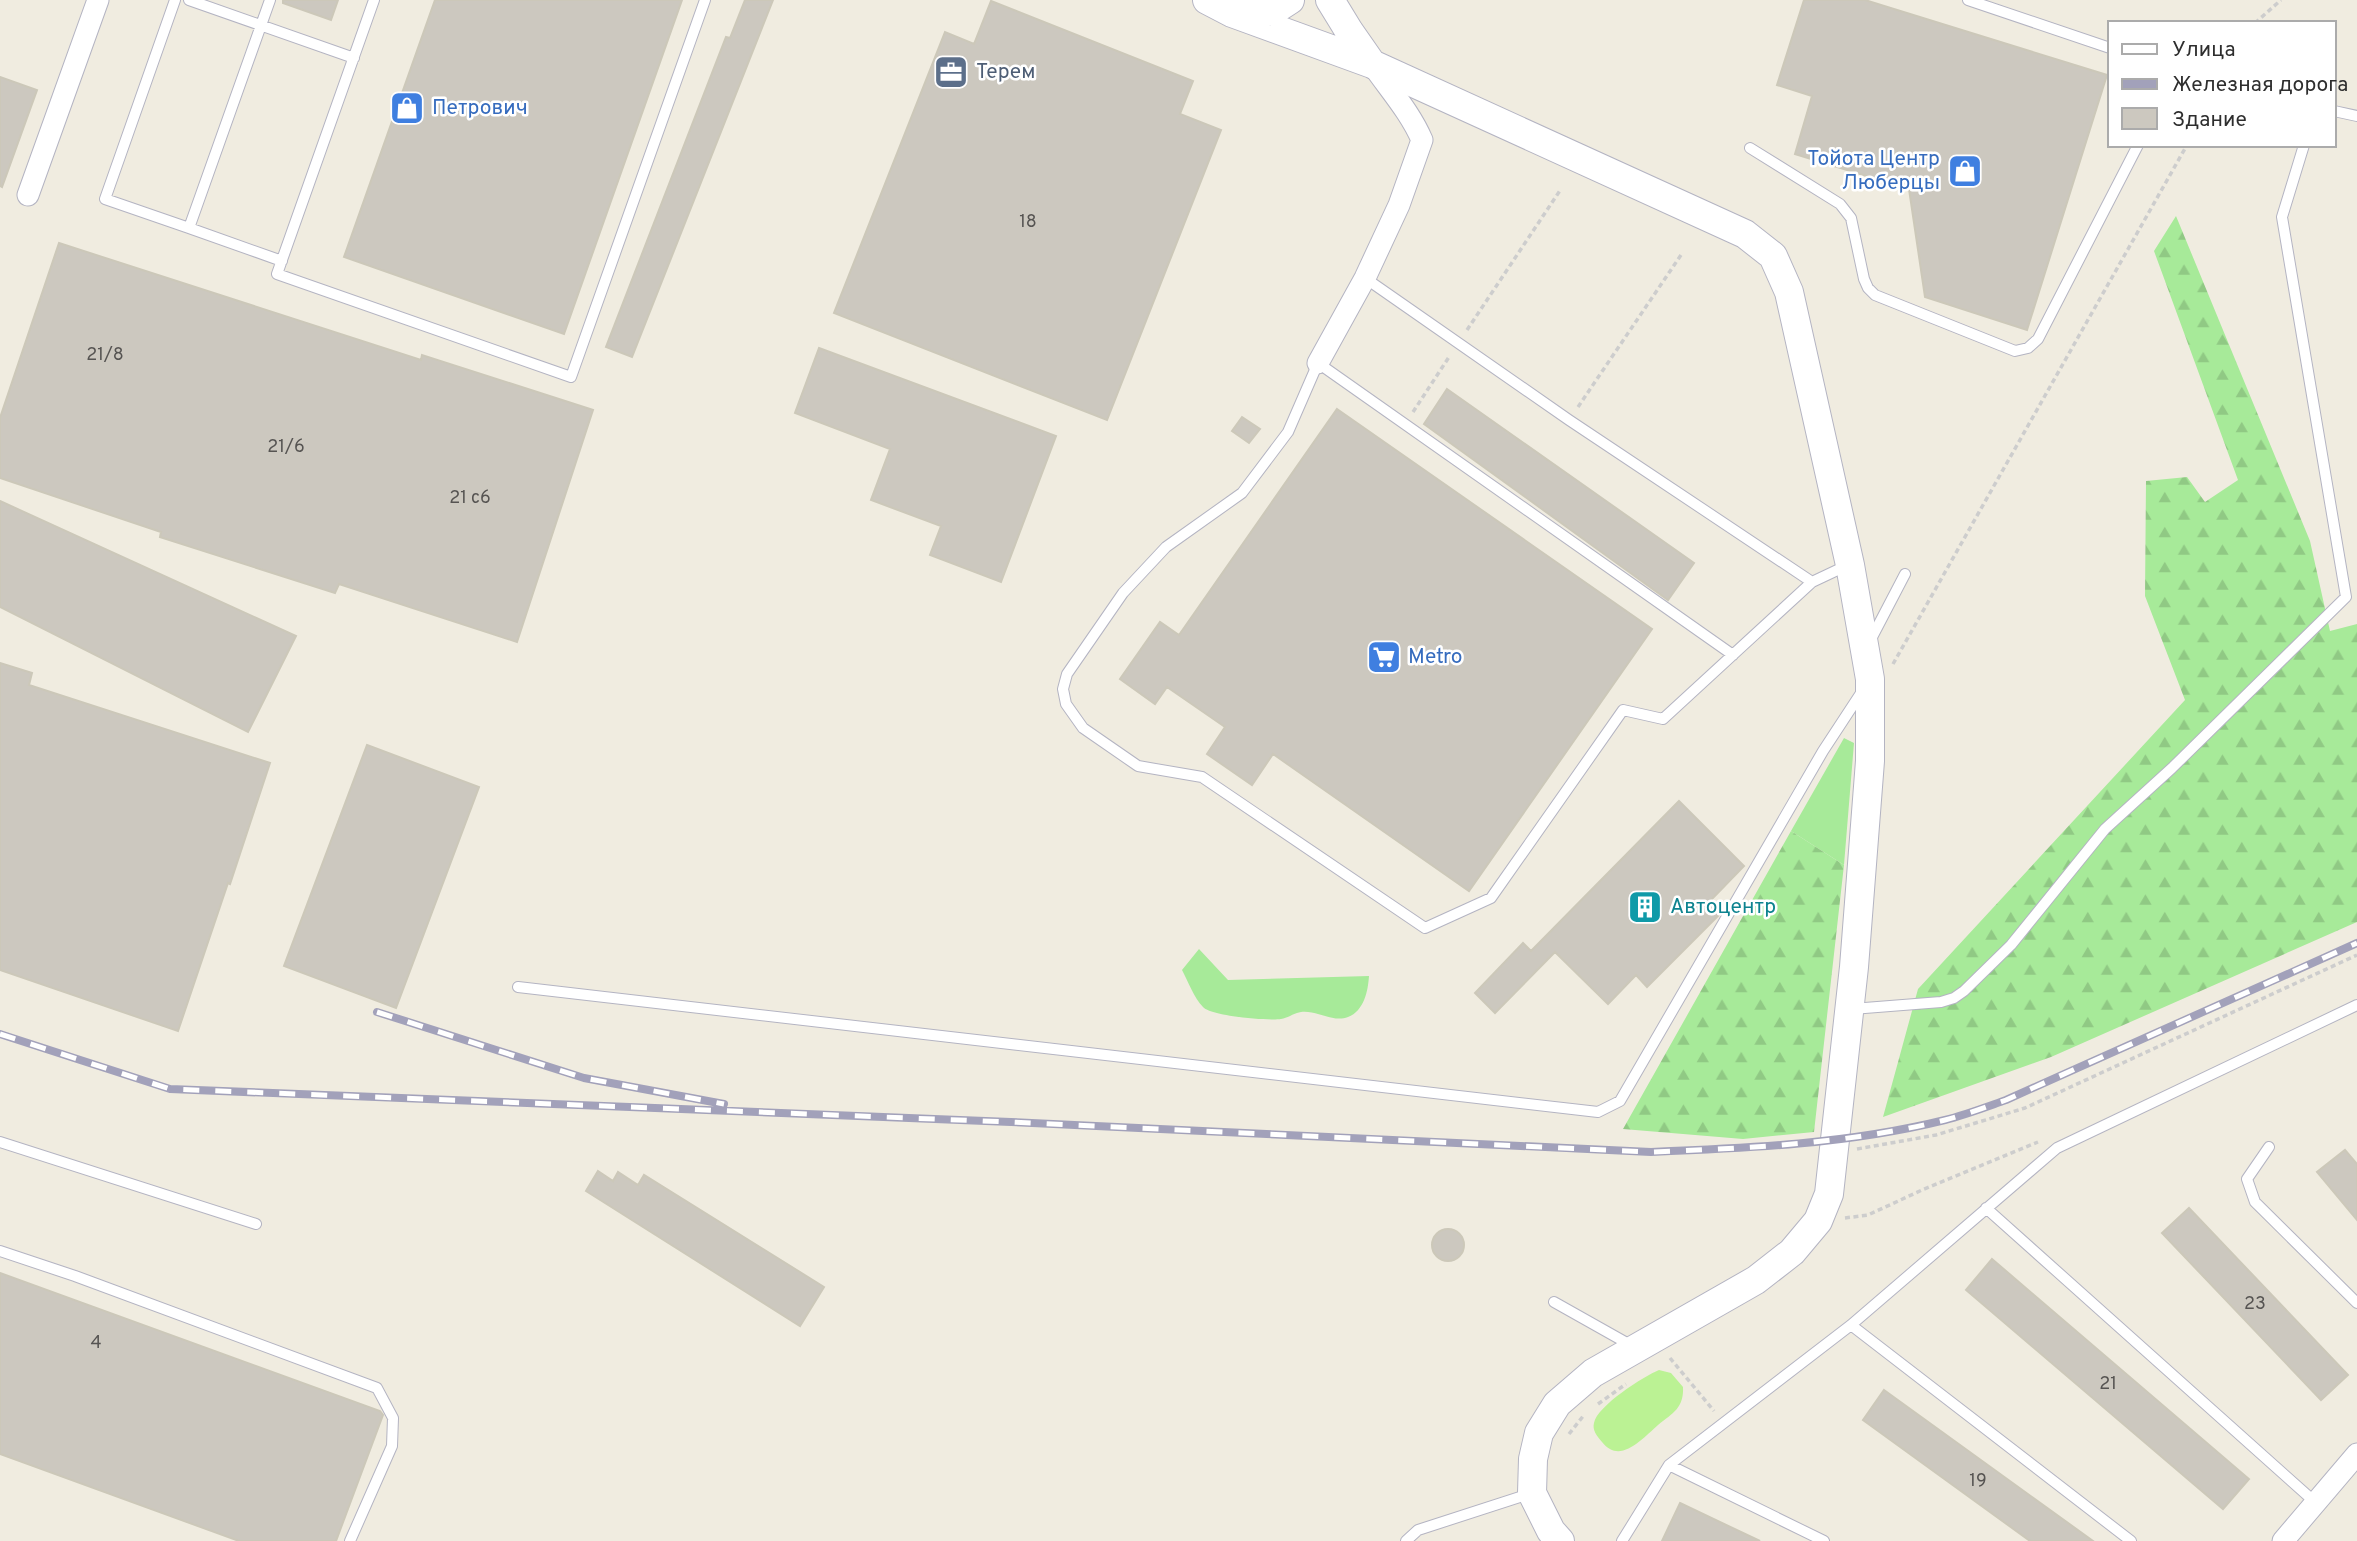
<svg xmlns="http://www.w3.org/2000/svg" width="2357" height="1541" font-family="Overpass,sans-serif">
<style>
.grass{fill:#a7ea99}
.forest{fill:url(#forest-firs)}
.pitch{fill:#bbf294}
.building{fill:#ccc8bf;stroke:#ccc8b9;stroke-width:2}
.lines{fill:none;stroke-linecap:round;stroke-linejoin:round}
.service-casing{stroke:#b4b4c2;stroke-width:12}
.minor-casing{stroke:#b4b4c2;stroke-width:23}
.tertiary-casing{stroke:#b4b4c2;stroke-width:30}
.path{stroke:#cdcdcd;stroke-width:3.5;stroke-dasharray:5 3.5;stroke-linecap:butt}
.service{stroke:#fff;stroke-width:10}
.minor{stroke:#fff;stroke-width:21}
.tertiary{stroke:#fff;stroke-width:28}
.rail-casing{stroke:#a2a1ba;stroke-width:8}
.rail{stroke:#fff;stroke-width:5;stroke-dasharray:16;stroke-linecap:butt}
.labels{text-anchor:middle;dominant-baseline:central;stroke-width:5;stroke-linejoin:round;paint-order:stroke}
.number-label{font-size:18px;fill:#565452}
.service-label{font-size:21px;fill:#4e5e75;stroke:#fff;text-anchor:start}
.shop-label{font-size:21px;fill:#366cbe;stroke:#fff;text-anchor:start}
.culture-label{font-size:21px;fill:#0d838f;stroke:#fff;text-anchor:start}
</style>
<defs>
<pattern id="forest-firs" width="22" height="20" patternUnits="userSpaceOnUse" patternTransform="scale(1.75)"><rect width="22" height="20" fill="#a7ea99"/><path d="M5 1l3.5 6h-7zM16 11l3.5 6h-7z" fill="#90c984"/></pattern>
</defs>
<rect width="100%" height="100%" fill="#f0ece0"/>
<path class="grass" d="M1844 738 1854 743 1844 865 1791 831Z
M1199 949 1228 980 1369 976C1368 991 1364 1011 1348 1017 1333 1023 1317 1010 1301 1012 1294 1013 1288 1018 1281 1019 1268 1021 1211 1016 1203 1007 1194 998 1188 981 1182 970Z"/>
<path class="forest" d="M2176 216 2310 541 2330 631 2357 624V922L2051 1057 1883 1117 1918 989 2185 700 2145 596 2146 481 2187 477 2205 502 2238 480 2154 251Z
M1791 831 1844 865 1814 1132 1743 1139 1623 1129Z"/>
<path class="pitch" d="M1659 1370 1671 1373 1683 1387C1684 1408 1673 1413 1658 1425 1642 1439 1620 1465 1602 1442 1597 1436 1592 1430 1594 1423 1597 1406 1644 1376 1659 1370Z"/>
<path class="building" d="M283 0H338L331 20 283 3Z
M435 0H682L564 334 344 257Z
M745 0H773L632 357 606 347 726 37 730 38Z
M1804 0H1865L2107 75 2027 330 1925 297 1909 189 1795 154 1812 96 1777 85Z
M991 1 1193 81 1180 114 1221 130 1107 420 834 313 945 32 974 44Z
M0 77 37 90 2 187 0 186Z
M59 243 421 360 422 355 593 410 517 642 339 584 335 593 160 537 161 532 0 478V418Z
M819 348 1056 436 1001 582 930 555 941 526 871 500 890 449 795 413Z
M1447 389 1694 563 1668 600 1424 424Z
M1337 409 1652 629 1469 891 1273 754 1252 785 1207 754 1225 727 1167 687 1155 704 1120 679 1160 622 1179 635Z
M1242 417 1260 429 1249 443 1232 431Z
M0 501 296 636 248 732 0 607Z
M0 663 32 673 29 685 270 763 230 884 228 883 178 1031 0 970Z
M367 745 479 787 396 1008 284 966Z
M1679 801 1744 866 1709 902 1720 914 1647 987 1636 975 1608 1004 1555 952 1495 1013 1475 993 1523 943 1531 951Z
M2345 1150 2357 1164V1220L2317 1172Z
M598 1171 613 1181 618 1172 638 1185 644 1175 824 1287 800 1326 586 1191Z
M2189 1208 2348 1375 2321 1400 2162 1233Z
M1432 1245a16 16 0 1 1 32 0a16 16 0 1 1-32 0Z
M1992 1259 2249 1479 2223 1509 1966 1290Z
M0 1273 380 1411 383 1415 336 1541H239L0 1454Z
M1884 1390 2093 1541H2030L1863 1420Z
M1680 1503 1760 1541H1662Z"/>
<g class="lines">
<g class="service-casing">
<path id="service" d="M175 0 105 199 189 228
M189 0 354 58
M270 0 189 228 282 261
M374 0 277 274 571 377 705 0
M1968 0 2110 48
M2334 111 2357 116
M1750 148 1840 204 1851 218 1864 279 1868 288 1875 295 2015 351 2028 348 2038 339 2138 145
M1365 278 1569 420 1812 582
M1869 643 1905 574
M1733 655 1318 363 1288 432 1242 493 1166 547 1123 593 1067 674 1063 689 1066 704 1083 728 1138 766 1202 777 1425 928 1491 898 1623 710 1663 719 1812 582 1848 565
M518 987 1598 1112 1620 1101 1823 751 1863 690
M1852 1009 1941 1002 1954 998 1964 991 2011 945 2105 829 2172 768 2346 597 2282 217 2304 145
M0 1142 256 1224
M2269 1147 2247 1179 2255 1202 2357 1303
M1986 1208 2316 1503
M0 1251 75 1276 377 1388 393 1418 392 1446 350 1541
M1554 1302 1634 1347
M1851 1325 2131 1541
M1669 1465 1824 1541
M1406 1541 1418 1530 1532 1493
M1622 1541 1669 1465 1851 1325 2057 1148 2357 1005"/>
</g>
<g class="minor-casing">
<path id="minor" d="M28 195 98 0
M1318 363 1365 278 1399 205 1422 140C1410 112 1389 89 1372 64
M2283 1541 2357 1454"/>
</g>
<g class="tertiary-casing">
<path id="tertiary" d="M1207 0 1232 13 1372 64 1745 234 1773 256 1789 292 1850 565 1870 679V761L1854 967 1829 1194 1818 1221 1792 1252 1756 1280 1593 1373 1557 1404 1539 1433 1533 1459 1532 1493 1551 1531 1560 1541
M1330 0 1349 31 1372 64
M1242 13 1273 11 1290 0"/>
</g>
<path class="path" d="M2255 23 2281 0
M1467 330 1561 189
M1578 407 1681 255
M1413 412 1449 357
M1893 664 2187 145
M1857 1149 1936 1135 2025 1108 2357 955
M1845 1218 1868 1215 1922 1190 2038 1142
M1670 1358 1714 1411
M1598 1404 1626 1384
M1569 1434 1584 1415"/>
<use href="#service" class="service"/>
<use href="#minor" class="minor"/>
<use href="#tertiary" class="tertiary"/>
<g class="rail-casing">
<path id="rail" d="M377 1012 584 1078 724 1104
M0 1034 170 1089 1011 1122 1651 1152C1750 1148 1848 1144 1945 1120 1965 1115 1986 1107 2006 1100L2357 943"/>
</g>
<use href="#rail" class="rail"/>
</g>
<defs>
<g id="office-square" transform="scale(1.75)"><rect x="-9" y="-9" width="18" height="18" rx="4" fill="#5c6f8a" stroke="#fff"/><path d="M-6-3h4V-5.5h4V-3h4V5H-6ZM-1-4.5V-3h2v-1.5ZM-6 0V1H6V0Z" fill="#fff"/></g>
<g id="shop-square" transform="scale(1.75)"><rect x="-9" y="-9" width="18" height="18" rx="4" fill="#3f7fe0" stroke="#fff"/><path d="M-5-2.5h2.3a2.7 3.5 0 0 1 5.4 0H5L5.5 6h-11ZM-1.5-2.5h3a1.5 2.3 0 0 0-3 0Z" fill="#fff"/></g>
<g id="supermarket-square" transform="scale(1.75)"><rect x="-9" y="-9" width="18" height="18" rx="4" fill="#3f7fe0" stroke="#fff"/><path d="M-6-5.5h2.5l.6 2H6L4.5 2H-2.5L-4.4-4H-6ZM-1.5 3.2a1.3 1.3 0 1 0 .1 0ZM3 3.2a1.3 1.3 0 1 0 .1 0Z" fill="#fff"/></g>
<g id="building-square" transform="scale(1.75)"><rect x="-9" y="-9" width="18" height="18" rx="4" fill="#0f9aa8" stroke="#fff"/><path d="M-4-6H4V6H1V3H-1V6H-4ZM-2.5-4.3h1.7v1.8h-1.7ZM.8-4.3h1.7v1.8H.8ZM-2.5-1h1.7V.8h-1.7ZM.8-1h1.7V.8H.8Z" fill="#fff"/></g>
</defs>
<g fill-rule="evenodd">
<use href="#office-square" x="951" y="72"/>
<use href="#shop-square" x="407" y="108"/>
<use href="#shop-square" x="1965" y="171"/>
<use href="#supermarket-square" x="1384" y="657"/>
<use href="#building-square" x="1645" y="907"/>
</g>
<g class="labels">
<g class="number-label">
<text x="1028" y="222">18</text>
<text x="105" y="355">21/8</text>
<text x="286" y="447">21/6</text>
<text x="470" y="498">21 с6</text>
<text x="2255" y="1304">23</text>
<text x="96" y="1343">4</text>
<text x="2108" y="1384">21</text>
<text x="1978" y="1481">19</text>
</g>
<g class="service-label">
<text x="976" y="72">Терем</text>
</g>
<g class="shop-label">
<text x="432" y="108">Петрович</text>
<text x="1940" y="159" text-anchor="end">Тойота Центр<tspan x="1940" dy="24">Люберцы</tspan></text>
<text x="1408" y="657">Metro</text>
</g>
<g class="culture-label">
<text x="1670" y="907">Автоцентр</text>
</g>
</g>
<rect x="2108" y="21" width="228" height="126" fill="#ffffff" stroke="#ababab" stroke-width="2"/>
<rect x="2122" y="44" width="35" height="10" fill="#ffffff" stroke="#ababab" stroke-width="2"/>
<text x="2172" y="56" font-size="21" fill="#2e2e2e">Улица</text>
<rect x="2122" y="79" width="35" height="10" fill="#a2a1ba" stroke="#ababab" stroke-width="2"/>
<text x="2172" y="91" font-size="21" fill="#2e2e2e">Железная дорога</text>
<rect x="2122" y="108" width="35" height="21" fill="#ccc8bf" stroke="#ababab" stroke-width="2"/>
<text x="2172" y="126" font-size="21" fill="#2e2e2e">Здание</text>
</svg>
